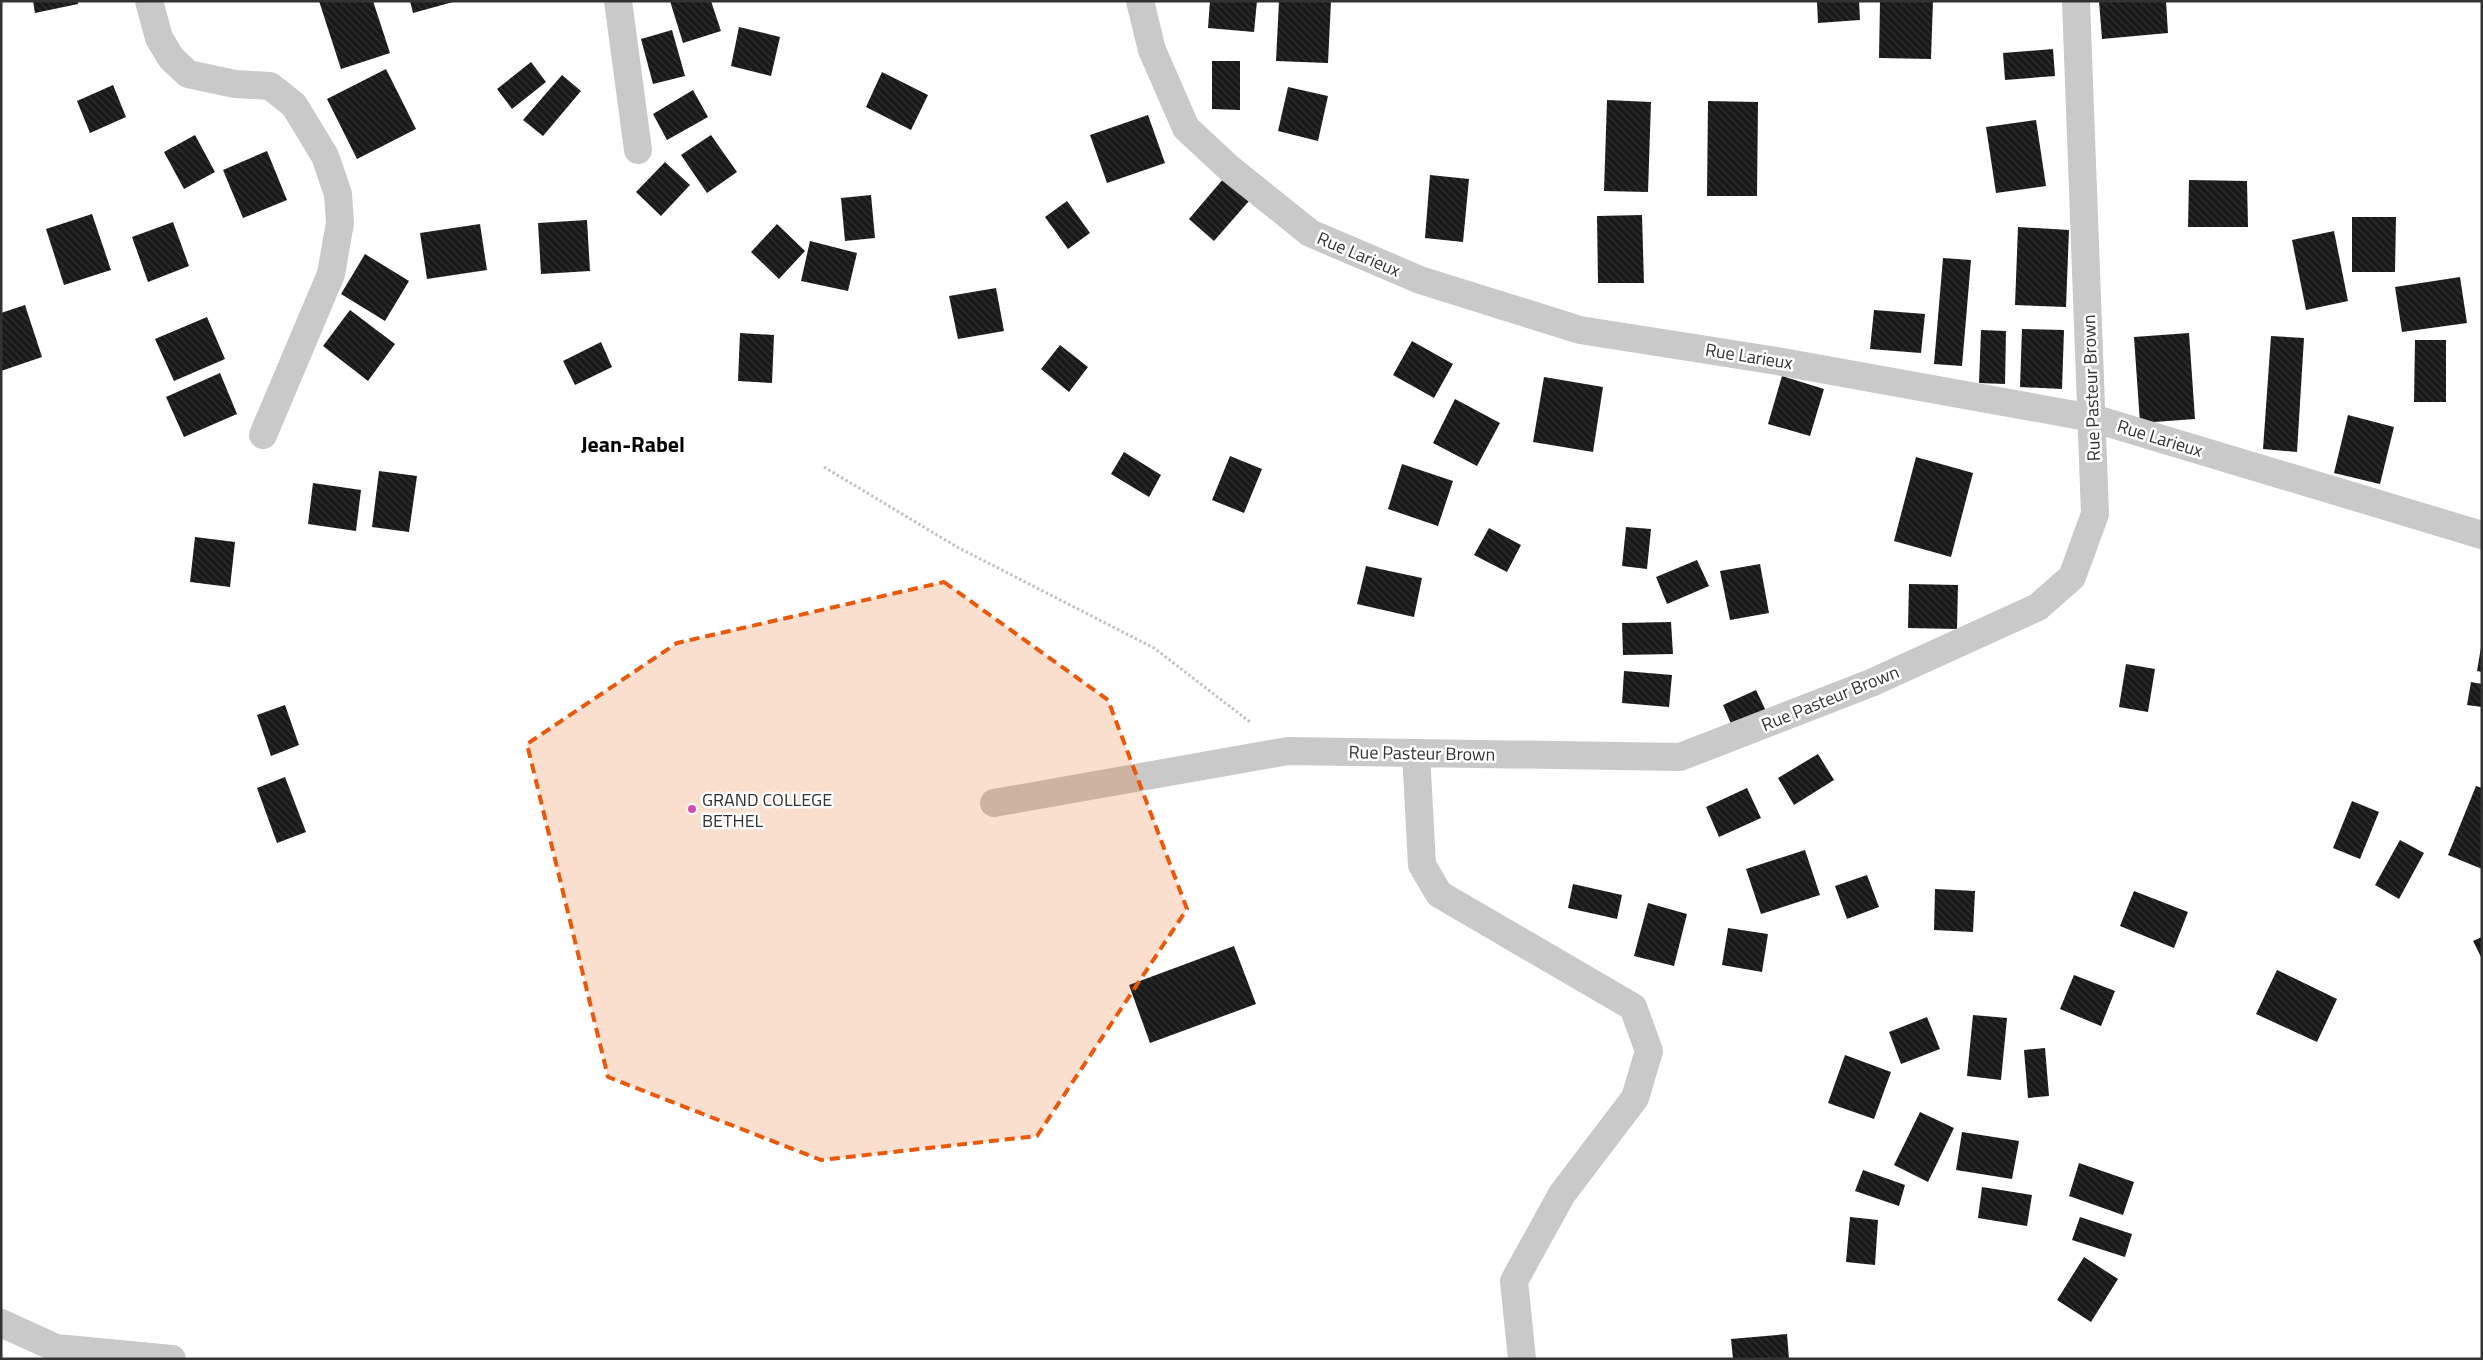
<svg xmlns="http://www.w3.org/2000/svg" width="2483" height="1360" font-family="'Titillium Web',sans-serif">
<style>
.building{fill:url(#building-back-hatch)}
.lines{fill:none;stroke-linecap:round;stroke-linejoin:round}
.path{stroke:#c2c2c2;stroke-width:3;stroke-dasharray:2.5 2.5;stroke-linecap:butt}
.minor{stroke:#c9c9c9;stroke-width:28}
.marked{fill:#e8590c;fill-opacity:0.2;stroke:#e8590c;stroke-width:4;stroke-dasharray:10 6;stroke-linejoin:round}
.poi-dot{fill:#d14bb7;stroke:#fff;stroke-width:2}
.labels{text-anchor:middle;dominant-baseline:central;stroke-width:5;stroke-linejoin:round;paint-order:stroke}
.street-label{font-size:18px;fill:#323232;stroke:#fff}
.poi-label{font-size:18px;fill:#323232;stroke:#fff;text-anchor:start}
.district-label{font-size:22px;font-weight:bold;fill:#000;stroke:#fff}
</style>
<defs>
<pattern id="building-back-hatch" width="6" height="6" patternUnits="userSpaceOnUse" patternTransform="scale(1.25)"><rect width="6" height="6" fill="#191919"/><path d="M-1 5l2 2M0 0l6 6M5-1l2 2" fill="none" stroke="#323232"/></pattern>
</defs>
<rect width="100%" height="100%" fill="#fff"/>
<path class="building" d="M33 1H78V4L35 13Z
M319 1H373L390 53 341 69Z
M410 1H453V2L413 13Z
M670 1H711L721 31 683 43Z
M1210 1H1257L1254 32 1208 28Z
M1279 1H1331L1328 63 1276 61Z
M1817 1H1859L1860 20 1818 23Z
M1880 1H1933L1931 59 1879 58Z
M2099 1H2166L2168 33 2102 39Z
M739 27 780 37 771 76 731 66Z
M672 30 685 76 653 84 641 39Z
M2053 49 2055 76 2005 80 2003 53Z
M1212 61H1240V110L1212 109Z
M531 62 546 82 512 109 497 89Z
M386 69 416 129 357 159 327 99Z
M882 72 928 95 911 130 866 107Z
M562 75 581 91 543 136 523 120Z
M113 85 126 117 90 133 77 101Z
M1288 87 1328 96 1318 141 1278 131Z
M693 90 708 117 667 140 653 114Z
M1607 100 1651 102 1648 192 1604 191Z
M1708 101 1758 102 1757 196H1707Z
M1148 115 1165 163 1107 183 1090 135Z
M2036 120 2046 186 1996 193 1986 127Z
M195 135 215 172 184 189 164 152Z
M711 135 737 172 707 193 681 155Z
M267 151 287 200 243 218 223 170Z
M665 162 690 185 661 216 636 192Z
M1430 175 1469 179 1463 242 1425 238Z
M1224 178 1249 201 1214 241 1189 219Z
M2189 180 2247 181 2248 227H2188Z
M871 195 875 238 845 241 841 198Z
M1067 201 1090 233 1068 249 1045 217Z
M92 214 111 270 64 285 46 229Z
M1642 215 1644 283H1598L1597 216Z
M2352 217H2396L2395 272H2352Z
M587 220 590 271 541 274 538 223Z
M173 222 189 266 148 282 132 237Z
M480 224 487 270 427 279 420 233Z
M777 224 805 251 779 279 751 252Z
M2018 227 2069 230 2066 307 2015 305Z
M2334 231 2348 301 2306 310 2292 240Z
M810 241 857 253 848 291 801 281Z
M365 254 409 281 385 321 341 294Z
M1943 258 1971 260 1962 366 1934 364Z
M2460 277 2467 323 2402 332 2395 287Z
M996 288 1004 331 958 339 949 296Z
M25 305 42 357 1 371V313Z
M350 310 395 344 368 381 323 346Z
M1874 310 1925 314 1921 353 1870 349Z
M207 317 225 359 174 381 155 339Z
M2022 329 2064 330 2062 389 2020 387Z
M1981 330 2006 331 2005 384 1979 383Z
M740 333 774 335 772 383 738 381Z
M2189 333 2195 419 2140 423 2134 337Z
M2271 336 2304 338 2297 452 2263 449Z
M2415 340H2446V402H2414Z
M1412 341 1453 364 1434 398 1393 375Z
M601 342 612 367 575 385 563 361Z
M1060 345 1088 367 1069 392 1041 369Z
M220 373 237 414 184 437 166 397Z
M1782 376 1824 389 1810 436 1768 424Z
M1544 377 1603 387 1593 452 1533 442Z
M1455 399 1500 423 1477 466 1433 443Z
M2348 415 2394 427 2380 484 2334 473Z
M1124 452 1161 475 1149 497 1111 474Z
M1230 456 1262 469 1244 513 1212 500Z
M1916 457 1973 473 1951 557 1894 541Z
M1402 464 1453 481 1438 526 1388 509Z
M379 471 417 476 409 532 372 527Z
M313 483 361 490 356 531 308 524Z
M1626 527 1651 529 1647 569 1622 566Z
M1489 528 1521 545 1507 572 1474 555Z
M195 537 235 542 230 587 190 582Z
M1697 560 1709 586 1667 604 1656 577Z
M1760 564 1769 613 1730 620 1720 571Z
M1366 566 1422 578 1414 617 1357 604Z
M1909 584 1958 585 1957 629 1908 628Z
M1671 622 1673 654 1623 655 1622 623Z
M2481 647H2482V672L2477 671Z
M2126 664 2155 669 2148 712 2119 707Z
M1624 671 1672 675 1669 707 1622 703Z
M2471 682 2482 684V707L2467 705Z
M1756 690 1766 711 1732 726 1723 705Z
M285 705 299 745 271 756 257 715Z
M1818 754 1834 780 1794 805 1778 778Z
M285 777 306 832 277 843 257 788Z
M2476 786 2482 788V869L2448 855Z
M1747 788 1761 818 1719 837 1706 807Z
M2352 801 2379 812 2360 859 2333 848Z
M2400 840 2424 853 2399 899 2375 885Z
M1805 850 1820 895 1761 914 1746 869Z
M1867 875 1879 907 1847 919 1835 886Z
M1573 884 1622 895 1617 919 1568 908Z
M1935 889 1975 891 1973 932 1934 930Z
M2134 891 2188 912 2174 948 2120 926Z
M1648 903 1687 914 1674 966 1634 956Z
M1728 928 1768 934 1762 972 1722 965Z
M2482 937V959L2473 941Z
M1234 946 1256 1004 1150 1043 1129 985Z
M2277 970 2337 999 2317 1042 2256 1014Z
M2074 975 2115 991 2101 1026 2060 1009Z
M1973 1015 2007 1018 2001 1080 1967 1076Z
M1927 1017 1940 1049 1901 1064 1889 1032Z
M2045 1048 2049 1096 2028 1098 2024 1050Z
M1845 1055 1891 1072 1874 1119 1828 1103Z
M1920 1112 1954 1128 1928 1182 1894 1165Z
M1962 1132 2019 1141 2012 1179 1956 1170Z
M2079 1163 2134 1182 2123 1215 2069 1196Z
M1863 1170 1905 1185 1899 1206 1855 1191Z
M1982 1187 2032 1195 2027 1226 1978 1218Z
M1850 1217 1878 1220 1875 1265 1846 1262Z
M2080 1217 2132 1234 2125 1257 2072 1240Z
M2084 1257 2118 1279 2091 1322 2057 1300Z
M1787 1334 1789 1359H1733L1731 1339Z"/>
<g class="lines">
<path class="path" d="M824 467 957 547 1154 648 1250 722"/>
<path class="minor" d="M149 1 159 38 171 58 188 74 235 84 270 86 294 105 325 156 338 194 340 223 331 274 263 435
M618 1 638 150
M1140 1 1152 50 1186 128 1229 168 1310 233 1420 280 1580 330 1777 361 2092 418 2482 535
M1416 753 1422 865 1439 894 1633 1007 1649 1051 1635 1098 1562 1194 1514 1281 1522 1359
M994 803 1288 751 1680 757 1871 683 2038 607 2072 577 2095 514 2076 1
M1 1323 56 1348 172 1359"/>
</g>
<path class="marked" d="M944 582 1108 700 1187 909 1037 1136 821 1160 608 1077 527 744 677 643Z"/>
<circle class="poi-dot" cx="692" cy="809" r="5"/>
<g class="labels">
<g class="street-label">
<text transform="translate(1359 254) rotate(23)">Rue Larieux</text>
<text transform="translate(1749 356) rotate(9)">Rue Larieux</text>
<text transform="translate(2091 388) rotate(-92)">Rue Pasteur Brown</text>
<text transform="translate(2160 438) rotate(17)">Rue Larieux</text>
<text transform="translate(1830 698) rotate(-22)">Rue Pasteur Brown</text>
<text transform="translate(1422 753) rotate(1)">Rue Pasteur Brown</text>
</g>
<g class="poi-label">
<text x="702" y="799">GRAND COLLEGE<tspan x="702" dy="21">BETHEL</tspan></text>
</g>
<g class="district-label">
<text x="633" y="444">Jean-Rabel</text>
</g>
</g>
<rect width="2483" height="1360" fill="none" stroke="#323232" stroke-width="5"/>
</svg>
